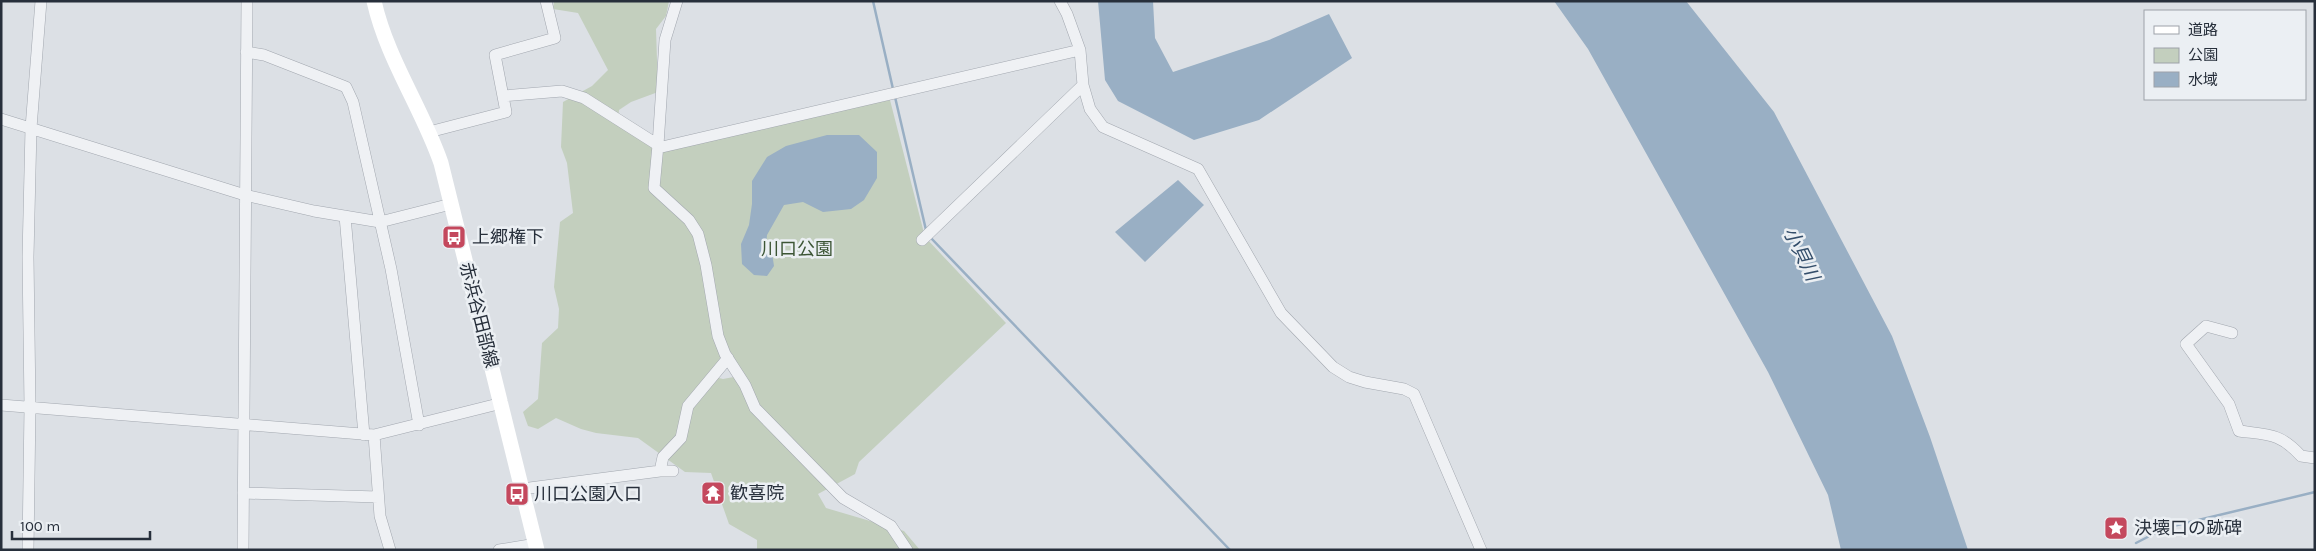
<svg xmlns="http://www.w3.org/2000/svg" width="2316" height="551" font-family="Karla,'Noto Sans JP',sans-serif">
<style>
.green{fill:#c3cfbe;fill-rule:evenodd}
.water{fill:#99afc4}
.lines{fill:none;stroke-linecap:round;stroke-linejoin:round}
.stream{stroke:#99afc4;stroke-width:2.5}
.minor-casing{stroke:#a2a7af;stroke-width:12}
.minor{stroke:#eff1f4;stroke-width:11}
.secondary{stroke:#fff;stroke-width:15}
.labels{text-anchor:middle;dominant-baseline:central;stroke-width:5;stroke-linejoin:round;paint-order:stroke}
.poi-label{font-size:18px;fill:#272f3b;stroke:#ebeff3;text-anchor:start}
.park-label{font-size:18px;fill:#3c5535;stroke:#ebeff3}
.street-label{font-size:18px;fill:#272f3b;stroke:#ebeff3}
.water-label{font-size:19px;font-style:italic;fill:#344e6b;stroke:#ebeff3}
</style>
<rect width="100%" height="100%" fill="#dce0e5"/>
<path class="green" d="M554 1H669L666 16 656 29 658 92 631 102 619 110 618 121 658 145 890 100 925 237 1006 323 859 462 855 474 818 494 826 508 904 531 920 550H757V540L729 524 711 473 685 472 638 438 596 433 581 429 556 418 538 429 528 426 523 412 538 399 542 343 558 328 559 309 554 287 560 222 573 213 567 163 561 147 563 102 592 86 608 70 578 13 553 9ZM725 354 739 376 723 379 711 376Z"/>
<path class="water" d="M1098 1H1153L1155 38 1173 72 1269 40 1329 14 1352 58 1259 120 1194 140 1118 101 1105 80Z
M1554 1H1686L1774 112 1892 336 1930 437 1968 550H1841L1828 495 1768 372 1588 49Z
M827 135H859L877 152V178L864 200 851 209 823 212 803 202 784 205 767 235 766 246 772 253 774 266 767 276 754 275 742 264 741 244 749 225 752 204V181L767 157 786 146Z
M1178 180 1204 205 1145 262 1115 232Z"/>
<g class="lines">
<path class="stream" d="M873 1 893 89
M895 97 926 230
M930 237 1230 550
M2136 543 2165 528 2315 492"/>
<g class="minor-casing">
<path id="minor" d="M677 1 665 40 658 145 662 147 1080 50
M1060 1 1067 14 1080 50 1083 85 1090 109 1103 127 1198 169 1281 313 1333 367 1349 377 1365 382 1404 389 1414 394 1481 550
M246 52 264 55 346 87 353 102 391 269 419 425
M503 96 562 91 584 98 658 145 654 188 689 220 698 234 706 265 718 336 725 354 745 385 755 408 843 498 891 526 907 550
M1 119 245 195 314 211 380 222 451 204
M429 132 506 112 495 55 555 38 546 1
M345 216 364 435
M922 240 1083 85
M2232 333 2206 326 2186 344 2229 404 2239 431C2269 435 2280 433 2301 456L2315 458
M1 405 374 435 502 403
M374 435 380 516 390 550
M660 471 663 457 681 438 688 406 728 358
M522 489 660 471H673
M243 493 378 497
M28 550 30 407 28 257 31 128 41 1
M243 550 247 1
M499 550 536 544"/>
</g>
<use href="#minor" class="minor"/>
<path class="secondary" d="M374 1C387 59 422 108 441 163L537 550"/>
</g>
<defs>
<g id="bus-square" transform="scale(1.25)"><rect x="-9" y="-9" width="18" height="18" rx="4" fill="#c4485d" stroke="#ebeff3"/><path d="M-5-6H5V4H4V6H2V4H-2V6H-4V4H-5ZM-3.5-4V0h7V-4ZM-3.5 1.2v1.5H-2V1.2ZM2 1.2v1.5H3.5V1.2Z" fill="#fff"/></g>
<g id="temple-square" transform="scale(1.25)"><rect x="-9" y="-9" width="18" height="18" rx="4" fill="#c4485d" stroke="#ebeff3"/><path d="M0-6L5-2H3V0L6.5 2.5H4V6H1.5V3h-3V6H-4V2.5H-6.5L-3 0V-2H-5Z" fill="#fff"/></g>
<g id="sight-square" transform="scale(1.25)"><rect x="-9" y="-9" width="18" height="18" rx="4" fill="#c4485d" stroke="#ebeff3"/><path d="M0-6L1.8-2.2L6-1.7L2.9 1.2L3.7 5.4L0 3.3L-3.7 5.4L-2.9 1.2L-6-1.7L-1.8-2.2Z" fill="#fff"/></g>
</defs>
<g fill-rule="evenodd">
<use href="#bus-square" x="454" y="237"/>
<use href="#temple-square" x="713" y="493"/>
<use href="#bus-square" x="517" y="494"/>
<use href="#sight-square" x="2116" y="528"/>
</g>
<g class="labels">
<g class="poi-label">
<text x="472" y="237">上郷権下</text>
<text x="730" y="493">歓喜院</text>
<text x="534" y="494">川口公園入口</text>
<text x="2134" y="528">決壊口の跡碑</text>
</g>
<g class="park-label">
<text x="797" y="249">川口公園</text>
</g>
<g class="street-label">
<text transform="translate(479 315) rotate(76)">赤浜谷田部線</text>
</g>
<g class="water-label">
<text transform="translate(1801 254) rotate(64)">小貝川</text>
</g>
</g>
<rect width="2316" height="551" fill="none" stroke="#272f3b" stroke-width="5"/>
<rect x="2144" y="10" width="162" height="90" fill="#ebeff3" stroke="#9da2a9"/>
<rect x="2154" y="26" width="25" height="8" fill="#ffffff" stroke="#9da2a9"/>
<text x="2188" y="35" font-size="15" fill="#272f3b">道路</text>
<rect x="2154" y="48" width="25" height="15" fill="#c3cfbe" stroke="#9da2a9"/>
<text x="2188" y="60" font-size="15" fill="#272f3b">公園</text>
<rect x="2154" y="72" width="25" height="15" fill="#99afc4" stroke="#9da2a9"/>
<text x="2188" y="85" font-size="15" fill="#272f3b">水域</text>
<path d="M12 531v8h138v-8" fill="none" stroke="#272f3b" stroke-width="2.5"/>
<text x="20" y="531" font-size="15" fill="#272f3b" stroke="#ebeff3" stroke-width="4" paint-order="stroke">100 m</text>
</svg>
